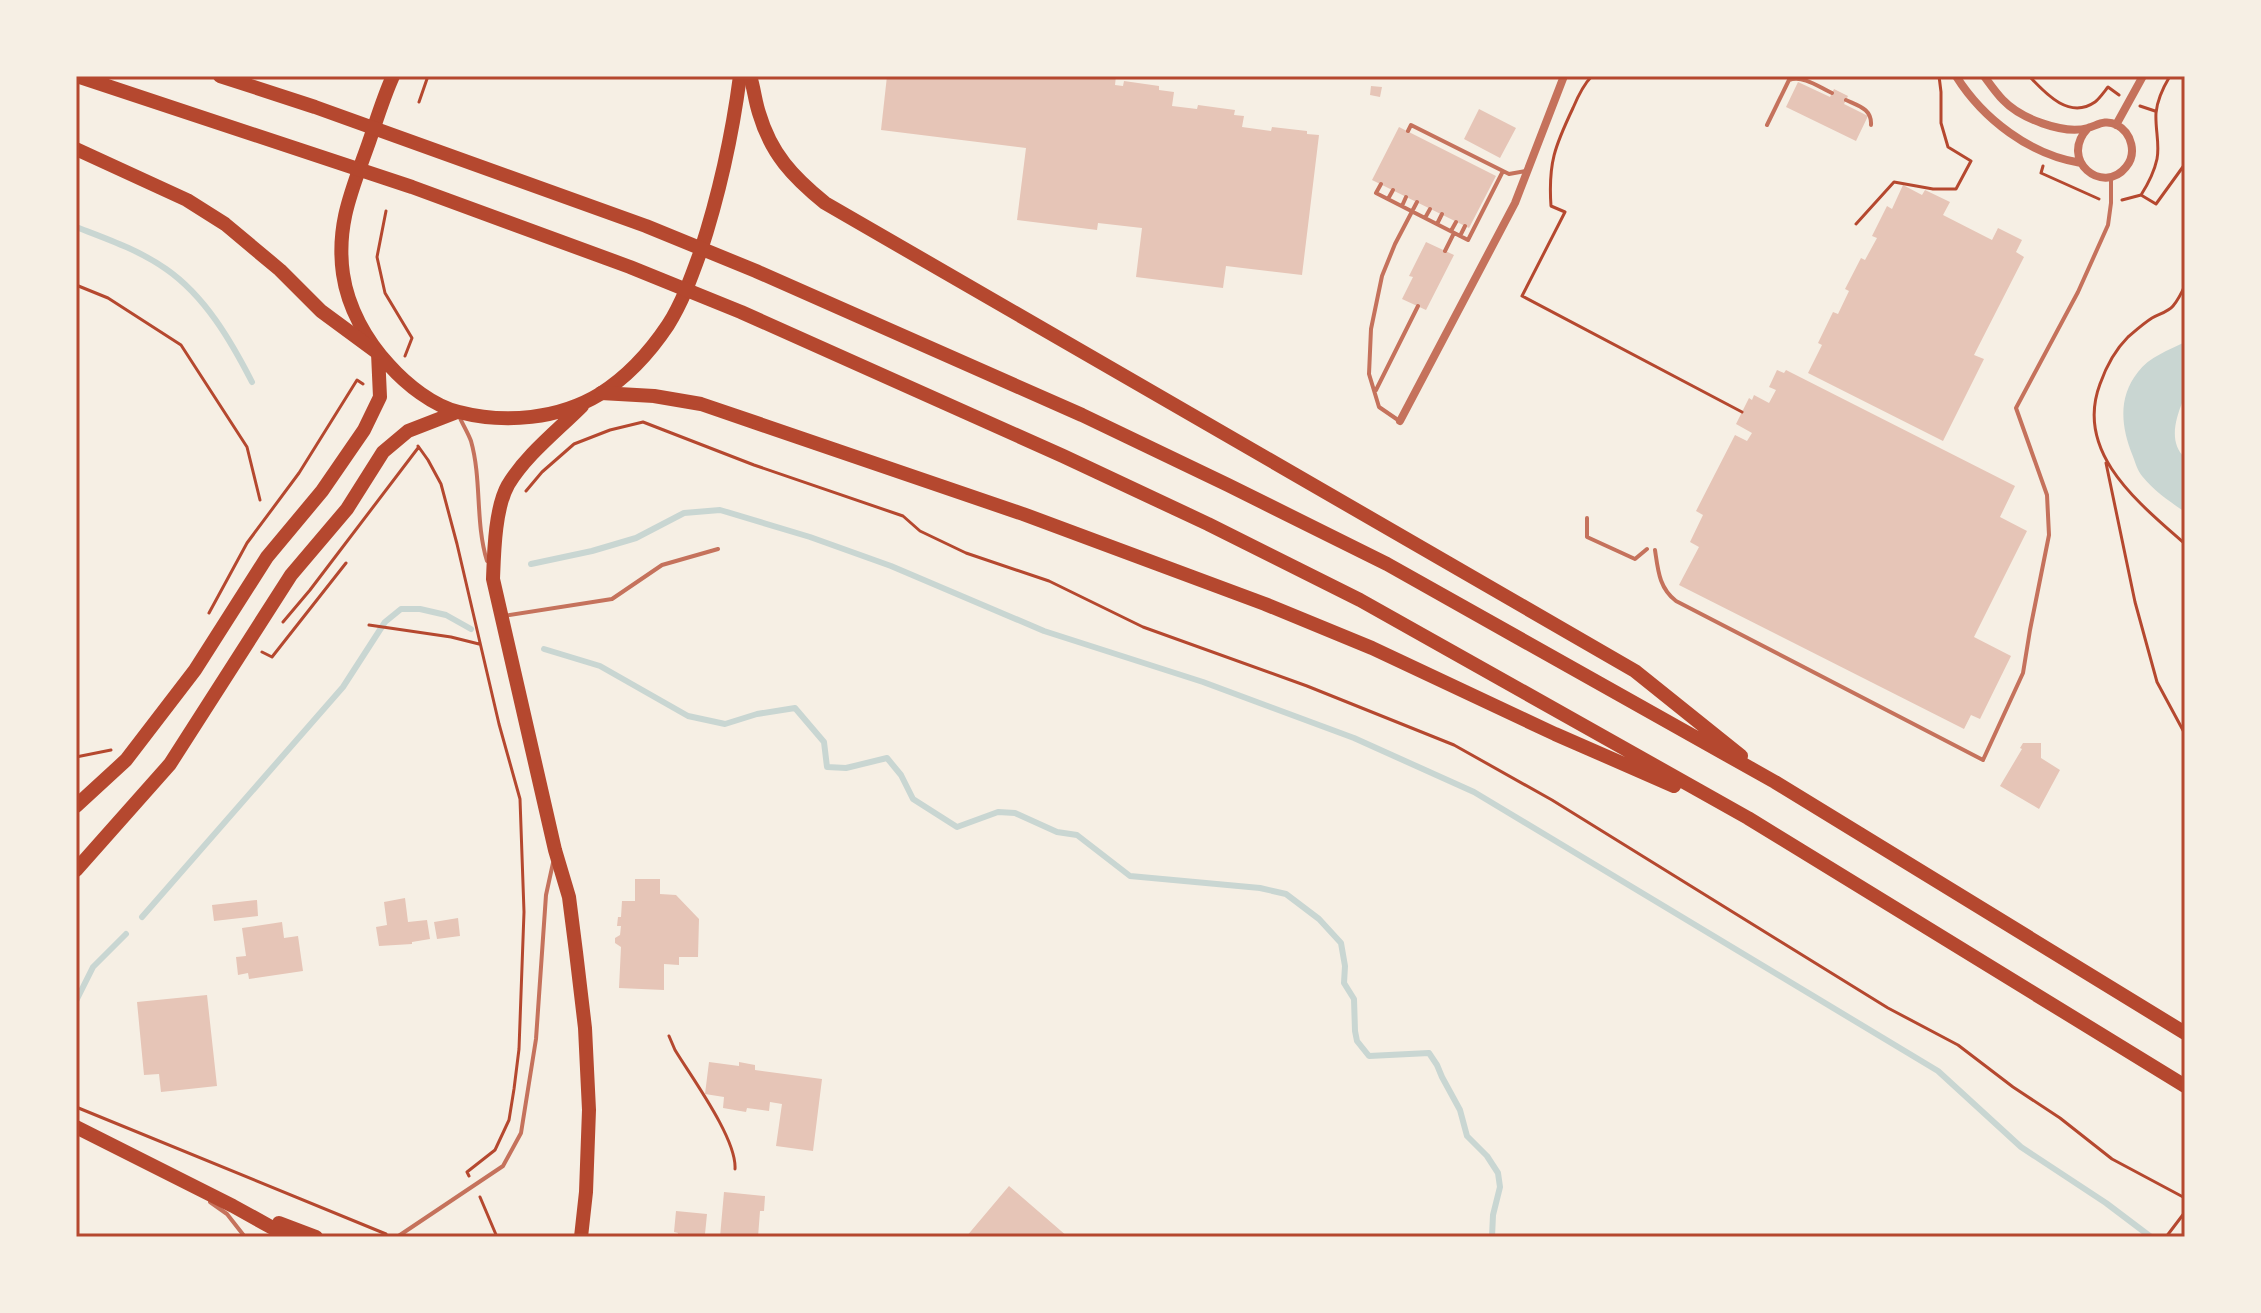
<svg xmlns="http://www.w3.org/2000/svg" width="2261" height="1313" font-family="'Public Sans',sans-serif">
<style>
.water{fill:#c9d6d2}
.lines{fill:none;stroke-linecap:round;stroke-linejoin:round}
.stream{stroke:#c9d6d2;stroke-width:6}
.building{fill:#e6c5b7}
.path{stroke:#b5482f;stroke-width:3}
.service{stroke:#c5725c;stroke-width:4}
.minor{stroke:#c5725c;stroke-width:8}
.trunk{stroke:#b5482f;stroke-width:14}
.motorway{stroke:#b5482f;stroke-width:14}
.neatline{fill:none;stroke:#b5482f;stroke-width:3}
</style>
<rect width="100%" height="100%" fill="#f6efe4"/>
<path class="water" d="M2185 342V400L2182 403C2175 421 2169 443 2185 458V512C2169 501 2154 491 2142 476 2137 470 2135 461 2132 454 2121 426 2118 397 2138 372 2149 357 2169 350 2185 342Z"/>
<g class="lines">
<path class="stream" d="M76 227C107 239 139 250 166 269 205 296 231 341 252 382
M531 564 592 551 636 538 684 513 720 510 810 537 891 566 1044 631 1203 682 1354 738 1474 792 1938 1071 2021 1147 2106 1203 2151 1237
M544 649 600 666 688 716 725 724 757 714 795 708 824 742 827 767 846 768 887 758 901 775 913 799 957 827 998 812 1015 813 1057 832 1077 835 1130 876 1260 888 1286 894 1319 919 1341 943 1345 966 1344 983 1354 999 1355 1031 1357 1041 1369 1056 1429 1053 1437 1065 1442 1077 1460 1110 1467 1136 1487 1156 1498 1173 1500 1187 1493 1215 1492 1237
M142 917 343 687 385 622 401 609H420L446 615 471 629
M76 1001 93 967 126 934"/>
</g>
<path class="building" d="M887 76H1116L1115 85 1123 86 1124 81 1159 86V90L1174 92 1172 106 1197 109 1198 105 1235 110 1234 115 1244 116 1242 127 1271 131 1272 127 1307 131V134L1319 135 1302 275 1226 266 1223 288 1136 277 1142 228 1098 223 1097 230 1017 220 1026 148 881 130Z
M1798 82 1830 97 1834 89 1848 96 1844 104 1868 116 1856 141 1786 107Z
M1371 86 1382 87 1380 97 1370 95Z
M1479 109 1516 128 1500 158 1464 139Z
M1399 127 1496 176 1469 228 1372 180Z
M1903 185 1922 195 1925 190 1950 202 1943 215 1992 240 1998 228 2022 240 2016 252 2024 257 1974 355 1984 359 1943 441 1808 373 1822 345 1818 343 1833 312 1838 314 1849 291 1845 289 1861 258 1865 260 1877 238 1872 236 1887 206 1892 209Z
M1426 242 1454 255 1426 310 1402 299 1413 277 1409 276Z
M1777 370 1784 373 1786 370 2015 486 2000 517 2027 531 1974 637 2011 656 1980 719 1971 715 1964 729 1679 585 1699 547 1690 542 1703 515 1696 511 1735 435 1747 441 1752 433 1736 424 1749 398 1752 400 1754 395 1769 403 1776 390 1769 387Z
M2023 743H2041V758L2060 770 2039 809 2000 786 2022 749 2020 748Z
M635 879H660V894L676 895 699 919 698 957H679V965L664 964V990L619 988 621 947 615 943V938L620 935 621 926H617L618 917H621L622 901H635Z
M405 898 408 922 427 920 430 939 412 942V944L379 946 376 927 387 925 384 902Z
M257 900 258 916 214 921 212 905Z
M458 918 460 936 437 939 434 922Z
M282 922 284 938 298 936 303 971 249 979 248 973 238 975 236 957 246 956 242 928Z
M207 995 217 1086 161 1092 159 1074 144 1075 137 1002Z
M709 1062 739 1066V1062L755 1065V1070L822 1079 813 1151 776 1146 782 1104 770 1102 769 1111 747 1108 746 1112 723 1108 724 1097 705 1094Z
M1009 1186 1068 1237H966Z
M724 1192 765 1196 764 1211H760L758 1237H720Z
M676 1211 707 1214 705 1234 712 1235V1237H678V1233L674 1232Z"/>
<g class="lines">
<path class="path" d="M1592 76C1583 85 1578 96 1573 108 1555 146 1548 163 1551 206L1565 212 1522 296 1742 412
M2029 76C2045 93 2069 120 2095 102 2099 99 2104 92 2108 87L2119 95
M419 102 428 76
M2140 106 2155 111
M2043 166 2041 173 2099 199
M2141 195 2156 204 2185 164
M2122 200 2141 195C2148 184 2154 173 2157 159 2160 144 2155 129 2156 113 2157 101 2164 86 2170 76
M386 211 377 257 385 293 412 338 405 356
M1856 224 1894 182 1933 189H1956L1971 161 1948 147 1941 123V92L1939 76
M76 285 108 298 181 345 247 447 260 500
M2185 285C2182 292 2178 300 2173 306 2168 312 2159 314 2152 318 2144 323 2135 331 2128 337 2115 350 2106 367 2100 384 2074 453 2139 503 2185 544
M418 446 428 460 441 484 457 544 499 724 520 799 524 912 519 1049 514 1089 509 1120 495 1150 467 1172 469 1176
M2106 463 2135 602 2157 682 2185 734
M526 491 542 472 574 444 610 430 643 422 754 465 903 516 920 531 966 553 1049 581 1143 627 1307 686 1454 745 1552 800 1888 1008 1958 1045 2013 1087 2060 1118 2112 1159 2185 1198
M209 613 247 543 299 473 357 380 363 384
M283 622 310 590 418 448
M369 625 451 637 479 644
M262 652 272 657 346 563
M76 757 111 750
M669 1036 675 1050C692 1078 737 1139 735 1169
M76 1107 386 1234
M480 1197 497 1237
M2166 1237 2185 1212"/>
<path class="service" d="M1846 100C1859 106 1872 109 1871 125
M1767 125 1789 80C1803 75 1819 87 1832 93
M1408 131 1411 125 1509 174 1526 171
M1381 184 1376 193 1468 240 1503 171
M1388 199 1393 190
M1402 206 1406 197
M1425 218 1430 209
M1437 224 1442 214
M1451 231 1456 222
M1460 236 1465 226
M1445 251 1454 233
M1376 390 1418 306
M460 418C463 425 468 433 471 441 482 480 475 522 487 561
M1398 420 1379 407 1369 374 1371 329 1382 276 1395 244 1417 202
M1587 518V537L1635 559 1647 549
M1655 550C1658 570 1659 588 1676 601L1983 760 2023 673 2030 630 2049 535 2047 495 2016 408 2078 292 2108 225 2111 203V177
M503 616 612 599 662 565 718 549
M210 1202 227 1214 245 1237
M397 1237 503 1166 521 1133 536 1039 546 895 553 863"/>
<path class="minor" d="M1956 76C1983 119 2030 155 2081 163
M1984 76C1990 84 1996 93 2003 100 2020 118 2063 135 2088 128 2098 125 2105 119 2117 125 2132 133 2137 154 2126 167 2103 196 2058 160 2088 128
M2116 125 2143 76
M1400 421 1515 203 1564 76"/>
<path class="trunk" d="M393 76C383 98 376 122 368 145 352 190 336 225 343 274 348 308 366 340 389 365 406 384 433 406 459 412 505 424 559 419 600 394 627 377 650 352 668 325 682 303 691 278 700 253 719 195 732 137 740 76
M76 806 126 760 195 670 267 557 322 491 364 430 380 397 378 353
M76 870 170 764 291 575 347 509 383 452 408 431 457 412
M76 1127 233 1206 289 1237
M279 1223 316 1237
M581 1237 586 1192 589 1110 585 1028 576 952 569 897 555 850 493 579C494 552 495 508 508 485 526 455 557 431 582 406"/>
<path class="motorway" d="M77 76 412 187 630 267 741 312 1063 456 1208 524 1360 600 1748 818 2185 1086
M220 76 315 107 646 226 756 271 1082 415 1228 485 1387 564 1775 782 2185 1033
M750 76C754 88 755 101 759 113 771 154 793 177 825 203L1635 671 1741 756
M76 149 187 200 225 224 280 270 321 311 378 353
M601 393 654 396 701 404 1023 514 1265 604 1372 648 1555 734 1674 786"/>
</g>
<rect width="2261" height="1313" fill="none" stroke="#f6efe4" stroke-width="156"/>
<rect x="78" y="78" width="2105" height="1157" class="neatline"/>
</svg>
